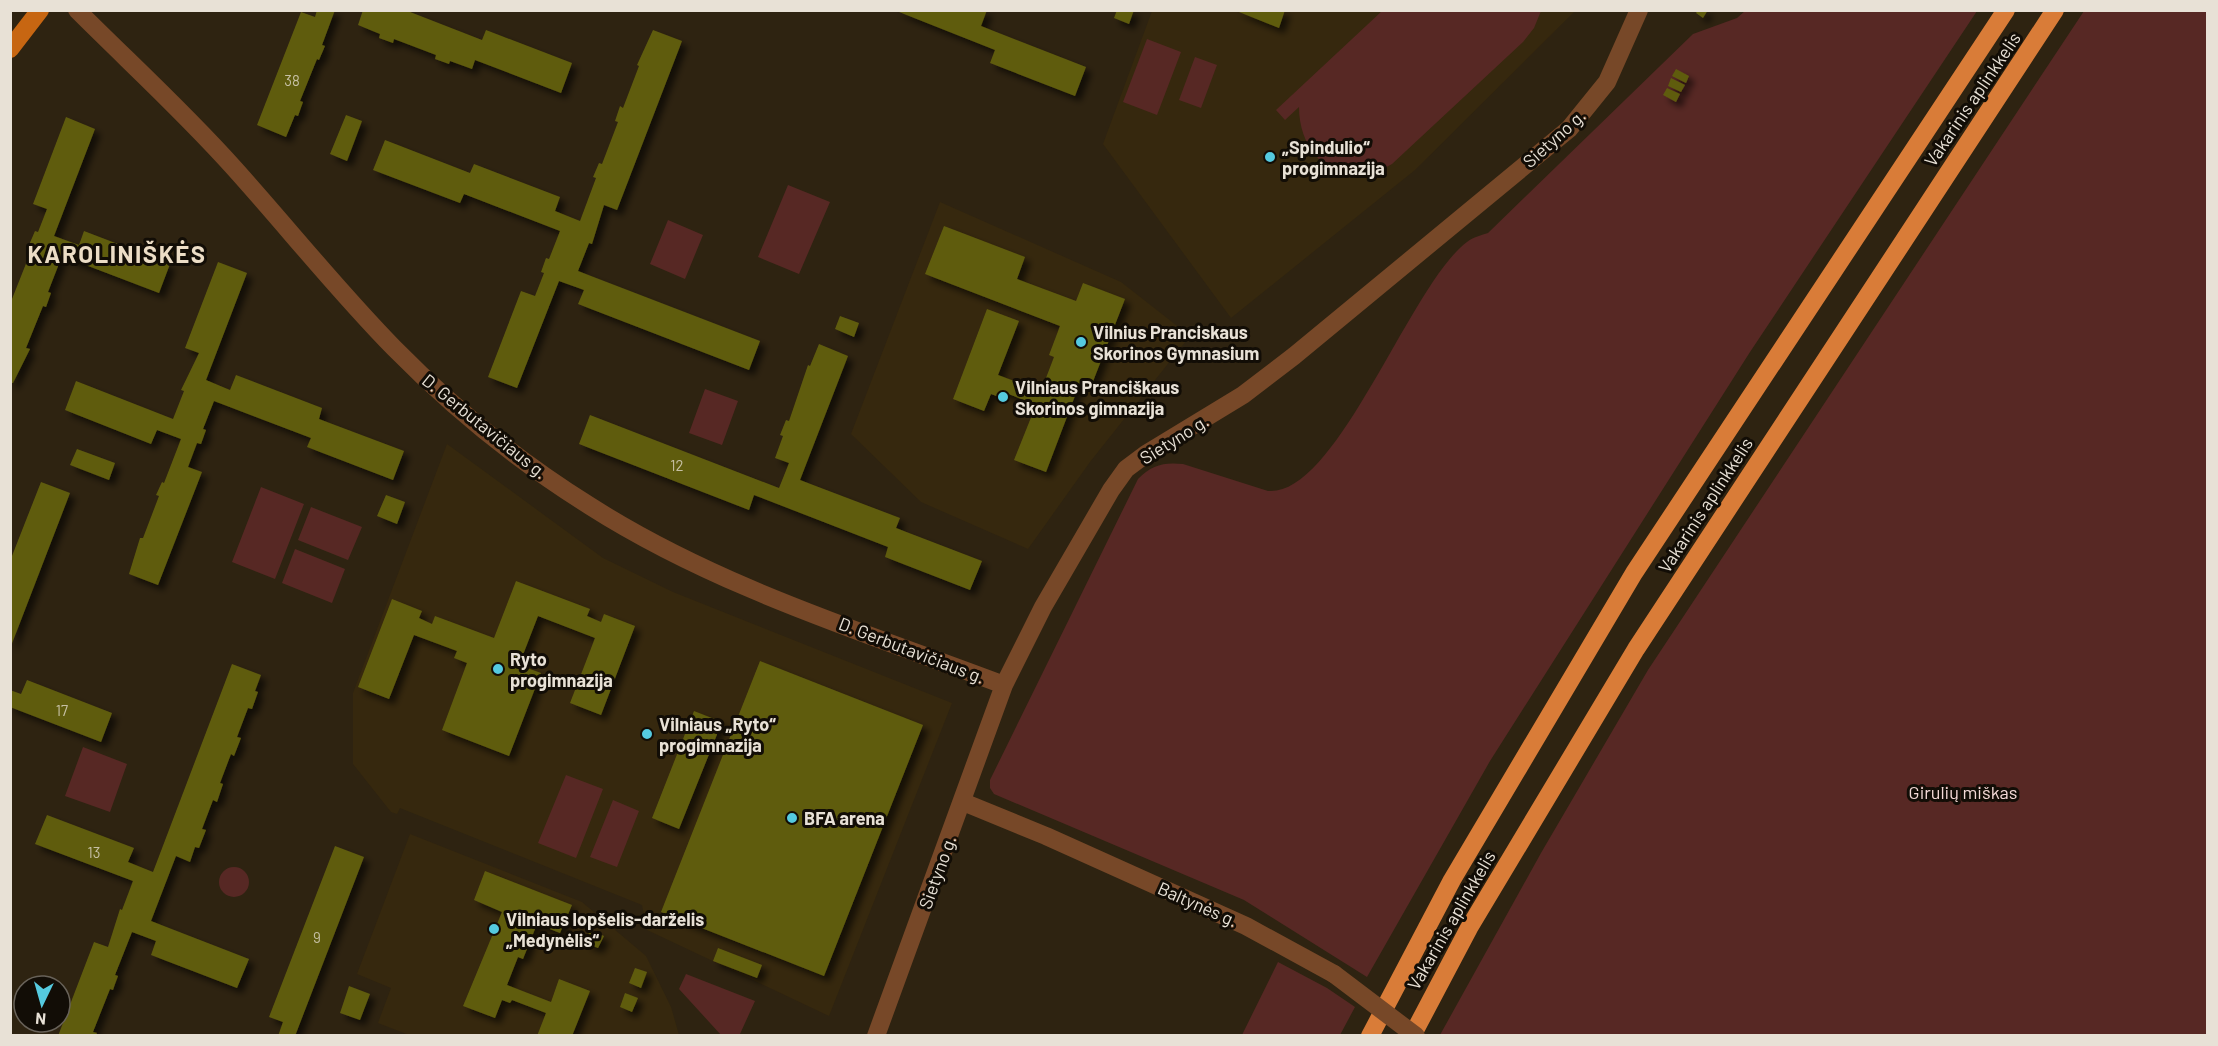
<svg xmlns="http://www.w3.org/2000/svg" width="2218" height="1046" font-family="Barlow,sans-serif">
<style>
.built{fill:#36280e}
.green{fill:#572824}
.building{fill:#5f5b0e;filter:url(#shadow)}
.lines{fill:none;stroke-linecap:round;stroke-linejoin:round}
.minor{stroke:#774828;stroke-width:18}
.major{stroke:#c76612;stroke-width:18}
.highway{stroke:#d97c38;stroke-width:18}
.minor-bridge{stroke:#774828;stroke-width:18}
.poi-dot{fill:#55cadf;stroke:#120d06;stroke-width:2}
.labels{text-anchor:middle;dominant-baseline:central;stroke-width:6;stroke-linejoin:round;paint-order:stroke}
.number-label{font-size:15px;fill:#c6c0a4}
.street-label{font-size:18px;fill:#e8e1d6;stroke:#120d06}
.poi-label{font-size:18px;font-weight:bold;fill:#e8e1d6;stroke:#120d06;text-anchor:start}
.park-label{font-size:18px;fill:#f4dad7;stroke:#120d06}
.district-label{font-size:24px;font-weight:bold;letter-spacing:1.5px;fill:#ecddc6;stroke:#120d06}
</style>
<defs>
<filter id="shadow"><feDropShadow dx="5.5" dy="5.5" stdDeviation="3" flood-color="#0009"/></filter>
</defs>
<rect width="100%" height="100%" fill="#2e2311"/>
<path class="built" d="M1152 11H1575L1415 170 1231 318 1103 144Z
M940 202 1121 282 1190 336 1090 462 1028 549 921 502 851 434Z
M447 444 603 558 673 592 952 703 829 1016 647 930 642 905 400 808 397 814 391 812 353 764V693Z
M410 834 582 902 646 956 671 1007 679 1035H409L378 1023 391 988 357 974Z"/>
<path class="green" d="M1382 11H1541L1534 28 1523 42 1392 164C1344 193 1299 159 1299 107L1285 120 1276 110Z
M1745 11H1977L1750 352 1490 761 1367 977 1244 900 994 794 990 788V780L1138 479C1152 465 1163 462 1183 464L1268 491C1337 497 1410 284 1467 242 1473 237 1482 235 1488 233L1693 34 1737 18Z
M2084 11H2207V1035H1440L1541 853 1648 670Z
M1147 39 1181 52 1157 115 1123 102Z
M1195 57 1217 65 1201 108 1179 100Z
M788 185 830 202 799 274 758 257Z
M668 220 703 235 685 279 650 264Z
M705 389 738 401 722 445 689 433Z
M261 487 304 504 275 579 232 562Z
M311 507 362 527 348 560 298 540Z
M295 549 345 569 332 603 282 583Z
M83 747 127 764 110 812 65 796Z
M566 775 603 789 576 858 538 843Z
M613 800 639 811 617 867 590 857Z
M219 882a15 15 0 1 1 30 0a15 15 0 1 1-30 0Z
M1278 962 1327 988 1355 1007 1340 1035H1242Z
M686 974 755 1001 740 1034 721 1035 679 989Z"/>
<path class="building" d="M317 10H335L322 45 325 46 319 60 317 59 300 101 303 102 298 116 295 115 286 137 257 125 301 12 315 17Z
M363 10H405L482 40 486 30 572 63 561 93 475 60 472 69 450 61 449 64 435 59 436 55 394 39 393 43 379 38 380 34 358 25Z
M894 10H987L981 26 1086 67 1075 96 990 63 995 50Z
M1117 10H1134L1129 24 1114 18Z
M1234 10H1285L1279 28Z
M1698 10H1708L1703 18 1696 13Z
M653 30 682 41 617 210 604 205 592 244 589 243 578 271 760 341 749 370 578 304 584 290 559 281 517 388 488 377 521 291 535 296 544 273 541 272 546 258 549 259 560 231 464 194 460 203 373 170 385 140 470 173 474 164 560 197 555 211 580 221 596 178 593 177 599 163 602 164 618 122 615 121 620 106 623 108 639 66 637 65Z
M1676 69 1689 76 1686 83 1672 76Z
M1671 78 1685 85 1681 92 1668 86Z
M1667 88 1680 94 1676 102 1663 95Z
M346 115 362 121 347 161 330 154Z
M66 117 95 129 54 236 79 245 84 231 170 264 159 293 62 256 48 292 51 293 46 307 43 306 26 348 30 349 13 383H10V304L33 246 29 245 35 231 38 232 47 209 33 204Z
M944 226 1025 257 1017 279 1076 301 1083 283 1125 299 1092 384 1081 380 1046 472 1014 460 1036 405 1001 391 999 397 991 394 984 411 953 399 987 309 1019 321 998 375 1041 391 1054 357 1049 355 1060 326 925 274Z
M218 262 247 273 206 380 230 390 236 375 322 408 319 419 404 451 393 480 307 447 311 438 214 401 203 429 206 430 201 444 197 443 188 467 202 472 158 585 129 574 140 538H143L159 496 156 495 162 482 164 483 181 439 157 430 151 444 65 410 76 381 173 419 184 391 181 390 199 353 185 348Z
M840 316 859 323 854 337 835 329Z
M819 344 848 356 800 480 900 518 896 528 982 561 970 590 885 557 888 547 754 495 749 510 579 444 590 415 779 488 789 463 775 458 783 436 780 435 786 420 789 421 808 365 810 366Z
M77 449 115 463 109 480 70 465Z
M41 482 70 493 11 646 10 561Z
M386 495 405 502 397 524 377 516Z
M516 581 590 609 587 616 601 622 604 614 635 626 601 715 570 703 595 638 538 616 519 665 541 673 509 756 442 730 467 663 454 658 457 651 414 635 389 699 358 687 392 599 422 611 419 618 432 624 435 616 494 638Z
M760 661 923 725 824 976 661 912Z
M232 664 261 675 255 691 258 692 252 709 248 708 237 737 241 738 234 756 231 754 220 783 223 784 217 802 213 800 202 829 206 830 199 848 195 847 190 862 176 856 151 921 249 959 237 988 151 955 156 941 132 932 115 975 118 976 115 984 113 990 110 989 93 1032 97 1033 95 1036H58L94 942 108 947 120 909 122 910 133 881 35 844 47 815 134 848 128 862 153 872Z
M27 680 112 713 101 742 10 707V690L21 694Z
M694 711 722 722 679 829 652 818Z
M335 846 364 857 295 1036H278L283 1022 269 1017Z
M485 871 572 905 560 933 537 924 523 959 518 957 507 985 551 1002 559 979 590 991 572 1036H537L546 1013 512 1000 510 1003 502 1000 495 1018 463 1006 502 912 474 900Z
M590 930 604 936 598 948 585 943Z
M718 948 762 965 757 978 713 961Z
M635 968 647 972 641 988 629 983Z
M349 986 370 994 360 1020 340 1013Z
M625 993 638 998 632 1012 620 1007Z"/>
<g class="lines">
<path class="minor" d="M77 10C130 63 185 113 234 168 288 228 338 291 394 348 453 408 519 462 590 506 717 587 864 632 1004 685
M963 802 1046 836 1246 926 1334 974
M876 1036 1004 685 1043 607 1111 490 1126 469 1146 454 1243 395 1294 356 1569 129 1607 82 1639 10"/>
<path class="major" d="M10 49 40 10"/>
<path class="highway" d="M1370 1036 1452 880 1634 573 2006 10
M1412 1036 1469 928 1636 649 2055 10"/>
<path class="minor-bridge" d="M1334 974 1416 1036"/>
</g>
<g class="poi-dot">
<circle cx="1270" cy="157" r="6"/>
<circle cx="1081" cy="342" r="6"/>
<circle cx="1003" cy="397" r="6"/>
<circle cx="498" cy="669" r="6"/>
<circle cx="647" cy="734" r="6"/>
<circle cx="792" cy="818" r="6"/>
<circle cx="494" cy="929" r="6"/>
</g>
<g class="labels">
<g class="number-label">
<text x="292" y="80">38</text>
<text x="677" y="465">12</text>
<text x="62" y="710">17</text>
<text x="94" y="852">13</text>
<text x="317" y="937">9</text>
</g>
<g class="street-label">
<text transform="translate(1972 99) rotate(-56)">Vakarinis aplinkkelis</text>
<text transform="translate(1554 138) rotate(-42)">Sietyno g.</text>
<text transform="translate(485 426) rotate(39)">D. Gerbutavičiaus g.</text>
<text transform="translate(1174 439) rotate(-32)">Sietyno g.</text>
<text transform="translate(1705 505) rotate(-57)">Vakarinis aplinkkelis</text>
<text transform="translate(912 650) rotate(21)">D. Gerbutavičiaus g.</text>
<text transform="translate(937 872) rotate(-70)">Sietyno g.</text>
<text transform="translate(1198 904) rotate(24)">Baltynės g.</text>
<text transform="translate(1451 920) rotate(-60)">Vakarinis aplinkkelis</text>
</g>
<g class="poi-label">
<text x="1282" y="147">„Spindulio“<tspan x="1282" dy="21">progimnazija</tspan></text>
<text x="1093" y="332">Vilnius Pranciskaus<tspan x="1093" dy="21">Skorinos Gymnasium</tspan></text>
<text x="1015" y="387">Vilniaus Pranciškaus<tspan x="1015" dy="21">Skorinos gimnazija</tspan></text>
<text x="510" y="659">Ryto<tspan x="510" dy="21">progimnazija</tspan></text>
<text x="659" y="724">Vilniaus „Ryto“<tspan x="659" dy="21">progimnazija</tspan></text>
<text x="804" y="818">BFA arena</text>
<text x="506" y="919">Vilniaus lopšelis-darželis<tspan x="506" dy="21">„Medynėlis“</tspan></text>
</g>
<g class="park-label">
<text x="1963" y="792">Girulių miškas</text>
</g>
<g class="district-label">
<text x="117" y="253">KAROLINIŠKĖS</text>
</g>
</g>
<rect width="2218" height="1046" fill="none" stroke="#e8e1d6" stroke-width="24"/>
<g transform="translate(42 1004) rotate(185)"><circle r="28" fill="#120d06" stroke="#686259" stroke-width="1.5"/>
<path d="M0-4.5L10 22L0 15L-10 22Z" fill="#55cadf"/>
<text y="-9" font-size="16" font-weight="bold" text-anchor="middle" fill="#e8e1d6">N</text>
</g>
</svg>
